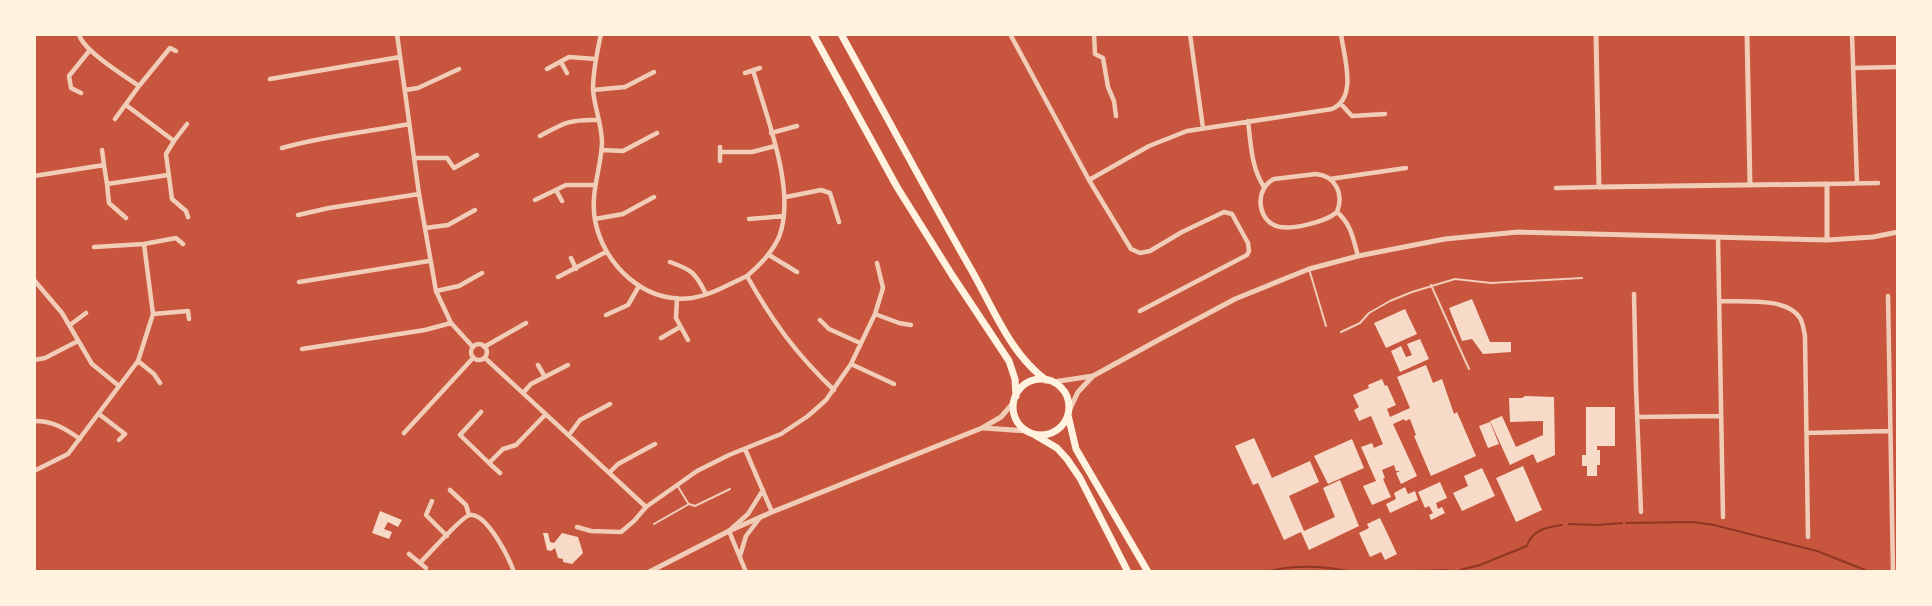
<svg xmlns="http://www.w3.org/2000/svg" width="1932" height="606" font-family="'Crimson Pro',serif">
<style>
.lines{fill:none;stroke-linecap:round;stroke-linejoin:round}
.stream{stroke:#8f3625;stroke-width:2}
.building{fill:#f7dbc8}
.service{stroke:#f1ccb7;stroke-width:2}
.minor{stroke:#f1ccb7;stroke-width:4.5}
.tertiary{stroke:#f1ccb7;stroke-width:5}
.primary{stroke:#fff3e0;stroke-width:7}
</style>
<rect width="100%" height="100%" fill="#c8553d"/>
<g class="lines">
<path class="stream" d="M1626 523 1694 522 1714 525 1817 551 1870 572
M1569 524 1598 525 1622 523
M1460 570 1480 565 1527 546C1531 530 1548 527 1562 525
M1266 572C1295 564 1324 566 1353 572
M1389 572 1448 570"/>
</g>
<path class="building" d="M1472 299 1490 342H1511V352L1483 354 1472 339 1462 341 1449 308Z
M1405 309 1417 334 1386 348 1374 323Z
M1420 339 1429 359 1400 372 1391 351 1401 346 1406 357 1412 355 1407 344Z
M1426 365 1433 383 1442 379 1454 414 1457 412 1476 456 1431 476 1414 436 1416 435 1410 419 1405 421 1404 419 1393 424 1417 476 1401 484 1396 473 1400 471H1396L1394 465 1382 470 1385 478 1383 479 1391 497 1372 505 1363 486 1376 481 1361 447 1372 443 1374 448 1383 444 1371 416 1359 421 1354 410 1359 407 1353 395 1369 388 1368 385 1382 379 1385 386 1387 385 1396 405 1387 409 1390 417 1401 412 1410 408 1397 377Z
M1525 396 1554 397 1555 455 1537 463 1533 454 1510 465 1490 421 1502 416 1516 447 1543 435V421L1510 422 1509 398H1522Z
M1586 407H1615V446H1597V450H1600V465H1597V476H1587V466H1582V455H1586Z
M1490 422 1499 444 1488 448 1479 426Z
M1254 438 1272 478 1310 461 1319 482 1289 496 1304 531 1335 517 1323 488 1340 480 1359 526 1309 550 1301 532 1284 540 1258 483 1253 485 1235 446Z
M1352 439 1364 468 1328 484 1314 456Z
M1523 466 1542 510 1516 522 1496 478Z
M1482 468 1495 496 1462 511 1453 493 1468 486 1464 476Z
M1440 482 1447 498 1436 503 1438 509 1442 507 1445 513 1431 520 1429 515 1433 513 1429 506 1425 508 1418 492Z
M1405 487 1408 494 1415 491 1418 500 1390 513 1386 504 1396 499 1394 493Z
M380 511 402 520 398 527 388 522 384 529 392 532 389 539 372 533Z
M1380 518 1397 554 1385 560 1381 552 1370 557 1359 533 1369 528 1367 524Z
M543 533H548L550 542 554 543 562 533 578 537 583 553 572 564 563 562V559L558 558 555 548 551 551 547 550Z"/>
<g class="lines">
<path class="service" d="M1309 269 1326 326
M1431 285 1469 369
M1341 332 1360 323 1369 313 1390 301 1412 292 1455 279 1491 283 1582 278
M677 485 688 503
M654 524 689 504 695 506 730 489"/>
<path class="minor" d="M79 34C82 50 125 76 139 86L115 119
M397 34 419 194 436 291 451 323 473 347
M601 34C597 52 593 70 593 89 594 107 602 124 602 143 601 169 590 193 595 220 603 264 644 304 692 298 711 295 730 284 747 276 772 321 797 355 834 390
M1010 34 1089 180 1131 249 1140 253 1150 251 1182 232 1224 212 1232 214 1248 243 1249 251 1247 255 1140 311
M1094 34 1095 54 1103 58 1108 87 1114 101 1116 116
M1190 34 1203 128
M1852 34 1857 183
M561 62 567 73
M1853 68 1898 67
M547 69 569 57 596 59
M745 73 760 68
M270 79 400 57
M139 86 170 48 176 51
M405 90 418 88 459 69
M593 90 625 87 654 72
M81 93 71 88 69 76 90 50
M1341 104 1352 116 1385 114
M126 105 174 141 187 124
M1248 121C1251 144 1251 167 1264 187
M771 133 797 126
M540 136C564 123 570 119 598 120
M174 141 166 154 172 199 186 211 188 217
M720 147V152H752L775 146
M282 148C322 136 368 132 409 124
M102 150 104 165
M602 150 623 151 657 133
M415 158H447L454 168 477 155
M720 161V152
M1316 174C1336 176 1344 194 1337 212 1326 222 1287 232 1274 225 1256 216 1256 188 1274 179Z
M34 176 104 165 107 184
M1330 179 1406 168
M1089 180 1149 146 1187 131 1332 109C1358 98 1344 57 1341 34
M1827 184 1878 183
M1556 188 1599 187
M556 190 562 201
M786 197 821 190 830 193 839 222
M535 200 566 185H595
M1337 212C1351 224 1353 238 1358 256
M298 215 329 208 419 194
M126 218 109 203 107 184 168 175
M595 219 623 214 654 197
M749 219 784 216
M425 228 448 225 475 210
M1718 237 1723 517
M144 244 176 238 183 244
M769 255 797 272
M571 258 576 269
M670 262C692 270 695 272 706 294
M747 276C760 265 772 253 779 237 797 191 766 116 753 70
M558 277 606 252
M34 280 62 313 92 364 119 386
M299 282 429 261
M436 291 459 286 482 273
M1634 294 1636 387 1641 512
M1888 296 1893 571
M677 298 676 318 688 340
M1720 301C1743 302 1787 297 1800 318 1803 323 1804 331 1805 336L1808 537
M153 314 188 311 189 319
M875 314 899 323 911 325
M606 315 628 305 639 286
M820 320 829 329 860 343
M70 325 86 313
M661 338 680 327
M471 352a8 8 0 1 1 16 0a8 8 0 1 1-16 0Z
M484 347 526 323
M302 349 425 330 451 323
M485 358 646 507
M34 360 45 358 78 341
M138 361 154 374 160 383
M851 364 894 384
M538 365 545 377
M523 393 531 384 568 365
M481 412 460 435 489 463 503 449 516 445 545 415
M99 414 125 434 119 440
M1637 417 1720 416
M35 421C53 421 66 429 80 439
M404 433 473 358
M1807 433 1889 431
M569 435 580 420 610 404
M745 449 772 512
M489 463 500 473
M34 471 68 454 138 361 153 314 144 244 94 247
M609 473 618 464 655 444
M450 490 466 505 469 515
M432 501 426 515 447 536
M577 527 591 531 621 532 634 521 646 507 697 471 729 455 781 434 808 416 826 400 851 364 875 314 883 288 877 263
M409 554 426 568
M740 556 746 536 759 519
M420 563C428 555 462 516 470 515 487 513 509 558 514 572
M746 572 729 531 748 514 763 490"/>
<path class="tertiary" d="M1596 34 1599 187 1827 184V240
M1747 34 1750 185
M1053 382 1093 376
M1068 413 1078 392 1093 376 1162 338 1235 299 1309 269 1358 256 1445 239 1518 232 1827 240 1873 237 1898 232
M984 428 1027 431
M649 572 729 531 772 512 982 428 1001 417 1014 402"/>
<path class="primary" d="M813 34 897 187 952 275 1009 361 1015 379 1016 396
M841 34C885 113 927 193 972 271 993 308 1011 355 1046 380
M1013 407a28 28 0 1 1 56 0a28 28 0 1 1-56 0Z
M1068 415 1076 449 1148 572
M1035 435 1057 448 1067 459 1080 478 1128 572"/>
</g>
<rect width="1932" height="606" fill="none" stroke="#fff3e0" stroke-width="72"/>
</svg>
